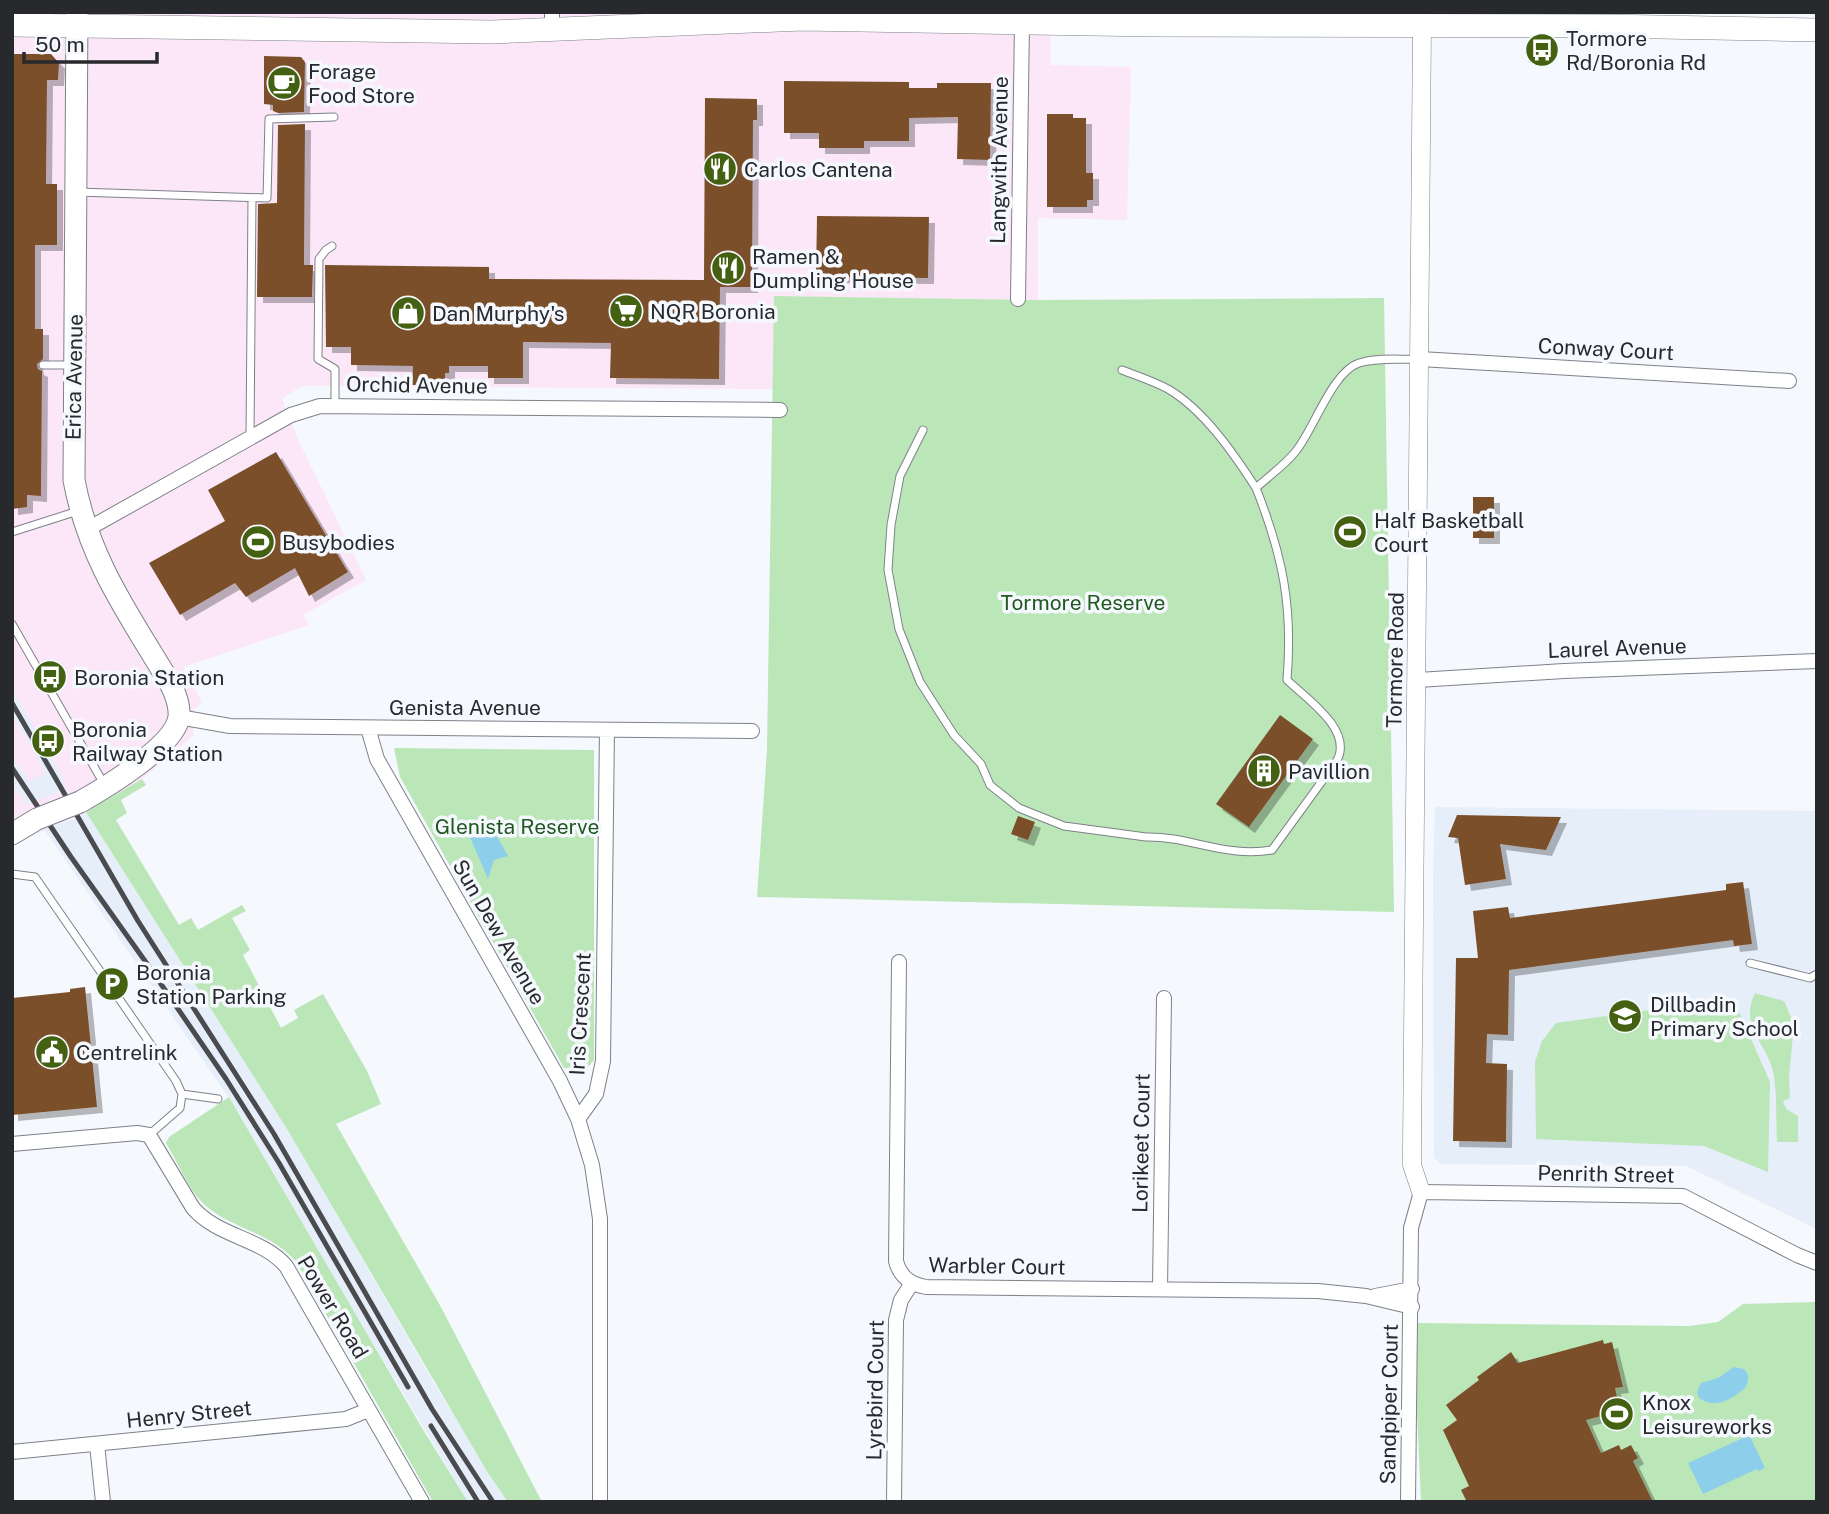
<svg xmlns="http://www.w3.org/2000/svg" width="1829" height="1514" font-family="'Public Sans',sans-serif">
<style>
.commercial{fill:#fbe7f8}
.built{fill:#e6eefa}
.green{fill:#bbe6b8}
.water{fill:#8dcfeb}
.building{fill:#7a502b;filter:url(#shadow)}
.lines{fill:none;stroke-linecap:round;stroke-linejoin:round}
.service-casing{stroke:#7d8189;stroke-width:9}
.minor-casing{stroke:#7d8189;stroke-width:16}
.tertiary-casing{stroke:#7d8189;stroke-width:19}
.secondary-casing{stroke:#7d8189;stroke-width:23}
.primary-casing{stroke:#7d8189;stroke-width:24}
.service{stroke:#fff;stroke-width:7}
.minor{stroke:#fff;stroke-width:14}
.tertiary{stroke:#fff;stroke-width:18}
.secondary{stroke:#fff;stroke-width:21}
.primary{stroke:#fff;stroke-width:23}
.rail{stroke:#494b4e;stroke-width:5}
.secondary-bridge-casing{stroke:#7d8189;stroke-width:23;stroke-linecap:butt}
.secondary-bridge{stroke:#fff;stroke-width:21}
.labels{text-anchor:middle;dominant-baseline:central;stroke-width:7;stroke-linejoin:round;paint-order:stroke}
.poi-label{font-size:21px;fill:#27292c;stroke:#f5f8fd;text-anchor:start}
.street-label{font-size:21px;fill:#27292c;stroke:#f5f8fd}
.park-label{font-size:21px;fill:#1f591f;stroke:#f5f8fd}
</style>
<defs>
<filter id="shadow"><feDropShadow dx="6" dy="6" stdDeviation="0" flood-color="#0004"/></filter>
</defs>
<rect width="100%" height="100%" fill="#f5f8fd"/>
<path class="commercial" d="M12 12H1050L1051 65 1131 67 1127 220 1038 218V300L775 296 773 389 302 386 282 399 297 437 366 580 303 615 309 625 183 667 202 702 194 709 193 736 137 783 86 812 12 845Z"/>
<path class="built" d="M12 689 62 776 65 786 60 792 24 805V799L12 783V757L29 782 46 773 12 713Z
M1435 807 1817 811V1229L1686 1166 1440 1164 1434 1157 1433 875Z
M86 812 287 1129 434 1383 508 1502H468L343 1293 238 1111 44 829 77 818Z"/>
<path class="green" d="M774 296 1038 300 1384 298 1394 912 757 897 767 750Z
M394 748 594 750V1060L583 1073 564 1068 400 777Z
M142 779 146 785 121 800 127 813 116 820 179 925 191 918 198 930 242 905 246 911 232 918 250 950 243 955 281 1028 298 1018 294 1010 323 994 367 1071 381 1104 336 1124 442 1309 542 1502H508L488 1473 287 1129 86 812Z
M1755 993 1784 1001 1794 1024 1789 1077 1790 1098 1783 1101 1786 1109 1798 1116V1142H1777C1776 1121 1777 1097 1774 1076 1769 1044 1738 1028 1755 993Z
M1714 1001 1737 1007 1770 1082 1768 1172 1704 1146 1536 1139 1535 1062 1542 1041 1556 1023Z
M229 1097 422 1428 468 1502H433L297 1263C273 1234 240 1231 211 1210 190 1195 179 1164 166 1143L169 1137Z
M1817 1302V1502H1421L1413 1323 1690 1326 1718 1322 1743 1304Z"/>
<path class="water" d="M489 822 508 856 494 860 488 879 466 828Z
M1734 1367 1744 1369C1750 1376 1749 1380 1745 1388 1732 1399 1715 1410 1699 1398L1697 1392 1701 1383 1718 1378Z
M1748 1432 1765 1468 1759 1471 1757 1469 1703 1494 1688 1463 1743 1438 1742 1435Z"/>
<path class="building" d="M12 54H51L59 63 58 80H47L46 184H57V245H35V329H43V359L37 364 38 369 42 371 41 496 27 495V507L12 509Z
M264 56 301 57 305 62 304 112 278 113 273 111V105L264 104Z
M784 81 909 82V88H937V83H991L990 160 957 159 958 117 909 118V141H864V148H819V133H784Z
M705 98 757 99V120H753L752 287H720L719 379 610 378 611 343 523 342V378H488V366H449V373H445V385H412L413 366 351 365V347H326L325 265 489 267V279L704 280Z
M1047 114H1073V118H1086V173H1093V200H1087V207H1047Z
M305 124 304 265H313L312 297H257L258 204 277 203 278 125Z
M817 216 929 217 928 278 816 277Z
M276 452 348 572 309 596 295 568 246 597 235 583 180 615 149 563 225 521 208 490Z
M1473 497H1494V538H1473Z
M1280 715 1313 739 1249 827 1216 804Z
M1457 815 1561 817 1546 850 1500 844 1506 879 1465 885 1458 838 1448 837Z
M1018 816 1035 822 1028 840 1011 834Z
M1743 882 1752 944 1734 946 1733 940 1509 970 1508 1035 1487 1034 1486 1063 1507 1064 1506 1142 1453 1141 1456 958H1478L1473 911 1508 907 1510 918 1726 890V884Z
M85 987 97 1107 12 1115V998L70 992V989Z
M1603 1340 1604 1344 1612 1342 1623 1387 1615 1388 1620 1411 1586 1420 1601 1453 1619 1445 1621 1450 1631 1445 1638 1458 1633 1461 1653 1502H1467L1461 1490 1469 1486 1443 1430 1457 1420 1446 1405 1479 1380 1477 1377 1511 1352 1518 1363Z"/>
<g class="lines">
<g class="service-casing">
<path id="service" d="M77 192 267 198 269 119 334 117
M332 246 326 250 319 259 318 359 335 369V405
M43 365H74
M1122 370C1137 376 1153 381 1168 389 1204 410 1234 454 1256 488
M923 430 900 476 891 525 888 570 899 629 920 682 954 735 981 764 990 785 1019 808 1064 826 1146 837C1189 836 1226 858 1272 850L1336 762C1355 731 1307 699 1287 680 1293 607 1283 556 1256 488 1269 476 1285 465 1296 451 1314 429 1332 372 1359 363 1378 357 1400 360 1419 359
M250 438 252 198
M12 532 78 511
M12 624 104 784
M12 874 35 877 176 1081 182 1094 180 1108 149 1135
M1750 963 1810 978 1817 974
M182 1094 218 1099"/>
</g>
<g class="minor-casing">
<path id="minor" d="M552 30V12
M1018 299 1022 22
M1420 359 1789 381
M86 530 291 415 320 406 780 410
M1418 680 1564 671 1817 661
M179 717 230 726 752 731
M368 728 377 759 560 1081 578 1119
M899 962 896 1261C900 1277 910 1284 926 1287L1318 1291 1366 1296 1412 1307
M12 1144 137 1133 149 1135 193 1208C218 1237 262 1238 286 1266L422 1502
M1160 1289 1164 998
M1375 1296 1412 1289
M97 1444 103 1502
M12 1452 346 1419 368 1410
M600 1502V1219L592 1165 578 1119 596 1094 603 1061 607 730
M894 1502 896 1320 901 1300 912 1283
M1408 1502 1411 1228 1421 1192 1683 1196 1797 1255 1817 1263"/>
</g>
<g class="tertiary-casing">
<path id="tertiary" d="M1413 12 1422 27 1412 1149V1165L1421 1192"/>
</g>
<g class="secondary-casing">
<path id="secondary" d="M77 12 74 480C89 561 130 616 171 685 176 695 180 705 179 717 175 746 105 788 80 802
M12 834 37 819"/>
</g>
<g class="primary-casing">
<path id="primary" d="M12 25 492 32 802 19 1153 25 1604 26 1817 30"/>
</g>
<use href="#service" class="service"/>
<use href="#minor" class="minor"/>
<use href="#tertiary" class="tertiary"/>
<use href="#secondary" class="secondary"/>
<use href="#primary" class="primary"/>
<path class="rail" d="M12 703 138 921 274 1134 432 1409 493 1502
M12 768 71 857 150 968 226 1079 279 1163 408 1387
M431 1426 478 1502"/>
<g class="secondary-bridge-casing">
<path id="secondary-bridge" d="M37 819 80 802"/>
</g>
<use href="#secondary-bridge" class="secondary-bridge"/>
</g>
<defs>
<g id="bus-disc" transform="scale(1.75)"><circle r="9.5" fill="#446011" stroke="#f5f8fd"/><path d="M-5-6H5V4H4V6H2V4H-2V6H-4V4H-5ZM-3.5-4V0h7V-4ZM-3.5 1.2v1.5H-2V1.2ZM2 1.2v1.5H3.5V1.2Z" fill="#fff"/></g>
<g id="cafe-disc" transform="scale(1.75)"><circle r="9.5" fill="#446011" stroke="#f5f8fd"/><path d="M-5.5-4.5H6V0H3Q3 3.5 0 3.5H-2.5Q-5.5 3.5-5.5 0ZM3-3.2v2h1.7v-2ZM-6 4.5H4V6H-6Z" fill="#fff"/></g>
<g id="restaurant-disc" transform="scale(1.75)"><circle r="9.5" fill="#446011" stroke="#f5f8fd"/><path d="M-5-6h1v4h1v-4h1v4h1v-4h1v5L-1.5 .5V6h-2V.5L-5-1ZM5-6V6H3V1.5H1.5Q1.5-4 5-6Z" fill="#fff"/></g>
<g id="supermarket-disc" transform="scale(1.75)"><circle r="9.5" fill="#446011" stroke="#f5f8fd"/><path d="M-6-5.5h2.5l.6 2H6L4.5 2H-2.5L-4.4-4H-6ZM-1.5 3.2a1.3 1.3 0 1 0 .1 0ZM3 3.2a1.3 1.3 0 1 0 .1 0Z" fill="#fff"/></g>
<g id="shop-disc" transform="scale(1.75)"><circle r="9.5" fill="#446011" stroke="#f5f8fd"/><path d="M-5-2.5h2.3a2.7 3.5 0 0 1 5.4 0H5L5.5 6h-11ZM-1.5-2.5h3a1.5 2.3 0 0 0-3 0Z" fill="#fff"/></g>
<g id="stadium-disc" transform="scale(1.75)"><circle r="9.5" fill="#446011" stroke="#f5f8fd"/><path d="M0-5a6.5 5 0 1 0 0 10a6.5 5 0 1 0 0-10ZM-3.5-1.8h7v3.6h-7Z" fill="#fff"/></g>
<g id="building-disc" transform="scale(1.75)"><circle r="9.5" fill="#446011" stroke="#f5f8fd"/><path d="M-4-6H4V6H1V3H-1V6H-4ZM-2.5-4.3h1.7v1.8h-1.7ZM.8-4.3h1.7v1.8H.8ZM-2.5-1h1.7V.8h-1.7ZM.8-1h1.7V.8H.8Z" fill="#fff"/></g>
<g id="parking-disc" transform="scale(1.75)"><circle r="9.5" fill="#446011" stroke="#f5f8fd"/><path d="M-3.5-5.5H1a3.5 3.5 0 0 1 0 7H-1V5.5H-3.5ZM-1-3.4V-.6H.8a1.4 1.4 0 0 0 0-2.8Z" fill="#fff"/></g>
<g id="school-disc" transform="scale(1.75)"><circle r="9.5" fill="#446011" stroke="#f5f8fd"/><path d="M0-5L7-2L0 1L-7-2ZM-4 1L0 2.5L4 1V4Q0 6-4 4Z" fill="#fff"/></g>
<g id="civic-disc" transform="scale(1.75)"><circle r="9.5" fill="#446011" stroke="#f5f8fd"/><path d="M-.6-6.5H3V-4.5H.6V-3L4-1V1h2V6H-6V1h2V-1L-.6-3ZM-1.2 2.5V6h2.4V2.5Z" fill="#fff"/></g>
</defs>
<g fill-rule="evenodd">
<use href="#bus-disc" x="1542" y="50"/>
<use href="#cafe-disc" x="284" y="83"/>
<use href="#restaurant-disc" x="720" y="169"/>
<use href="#restaurant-disc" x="728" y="268"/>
<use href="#supermarket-disc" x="626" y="311"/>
<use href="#shop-disc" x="408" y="313"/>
<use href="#stadium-disc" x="1350" y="532"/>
<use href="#stadium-disc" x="258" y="542"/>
<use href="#bus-disc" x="50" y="677"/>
<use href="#bus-disc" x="48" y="741"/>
<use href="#building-disc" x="1264" y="771"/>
<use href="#parking-disc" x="112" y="984"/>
<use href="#school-disc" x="1625" y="1016"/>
<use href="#civic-disc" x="52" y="1052"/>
<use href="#stadium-disc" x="1617" y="1414"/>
</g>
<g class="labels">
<g class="poi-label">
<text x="1566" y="38">Tormore<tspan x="1566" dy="24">Rd/Boronia Rd</tspan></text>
<text x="308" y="71">Forage<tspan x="308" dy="24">Food Store</tspan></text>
<text x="744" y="169">Carlos Cantena</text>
<text x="752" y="256">Ramen &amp;<tspan x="752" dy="24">Dumpling House</tspan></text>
<text x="650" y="311">NQR Boronia</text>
<text x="432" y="313">Dan Murphy's</text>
<text x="1374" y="520">Half Basketball<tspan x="1374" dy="24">Court</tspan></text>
<text x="282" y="542">Busybodies</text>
<text x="74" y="677">Boronia Station</text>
<text x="72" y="729">Boronia<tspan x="72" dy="24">Railway Station</tspan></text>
<text x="1288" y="771">Pavillion</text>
<text x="136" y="972">Boronia<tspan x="136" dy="24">Station Parking</tspan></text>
<text x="1650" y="1004">Dillbadin<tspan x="1650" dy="24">Primary School</tspan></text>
<text x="76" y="1052">Centrelink</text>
<text x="1642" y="1402">Knox<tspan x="1642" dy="24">Leisureworks</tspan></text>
</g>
<g class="street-label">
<text transform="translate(999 160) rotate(-89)">Langwith Avenue</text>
<text transform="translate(1606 349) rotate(3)">Conway Court</text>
<text transform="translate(74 377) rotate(-89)">Erica Avenue</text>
<text transform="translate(417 385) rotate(1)">Orchid Avenue</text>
<text transform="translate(1617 648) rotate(-2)">Laurel Avenue</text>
<text transform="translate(1395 660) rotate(-89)">Tormore Road</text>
<text x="465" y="707">Genista Avenue</text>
<text transform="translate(499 932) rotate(60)">Sun Dew Avenue</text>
<text transform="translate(580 1014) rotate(-87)">Iris Crescent</text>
<text transform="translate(1141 1143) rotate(-89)">Lorikeet Court</text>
<text transform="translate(1606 1174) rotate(1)">Penrith Street</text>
<text transform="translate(997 1266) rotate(1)">Warbler Court</text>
<text transform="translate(333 1307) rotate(59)">Power Road</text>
<text transform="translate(875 1390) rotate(-89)">Lyrebird Court</text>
<text transform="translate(1389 1404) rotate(-89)">Sandpiper Court</text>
<text transform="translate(189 1414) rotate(-6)">Henry Street</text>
</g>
<g class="park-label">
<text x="1083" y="602">Tormore Reserve</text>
<text x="517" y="826">Glenista Reserve</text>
</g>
</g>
<rect width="1829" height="1514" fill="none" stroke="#27292c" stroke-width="28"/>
<path d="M24 52v10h133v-10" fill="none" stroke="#27292c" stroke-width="3.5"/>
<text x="35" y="52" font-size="21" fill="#27292c" stroke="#f5f8fd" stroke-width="5" paint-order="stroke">50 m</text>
</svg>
